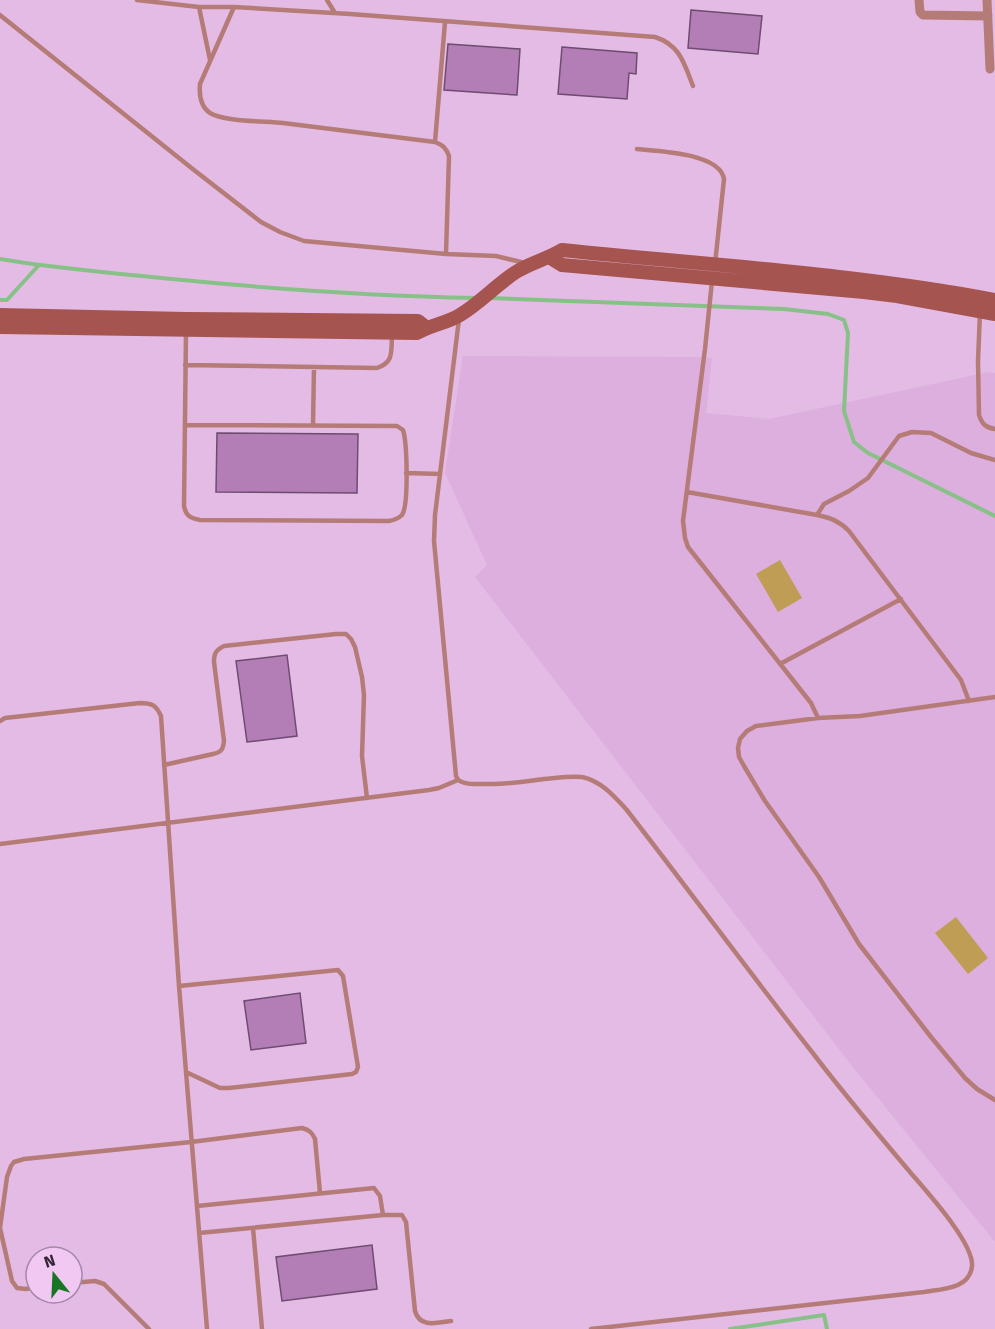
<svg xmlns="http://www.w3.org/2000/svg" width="995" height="1329" font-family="'Fira Sans',sans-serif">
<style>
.built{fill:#dcafde}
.green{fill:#bf9d55}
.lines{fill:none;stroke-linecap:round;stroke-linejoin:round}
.stream{stroke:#87c187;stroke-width:4}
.building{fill:#b37eb6;stroke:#6e4c70;stroke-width:1.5}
.lane{stroke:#b57c77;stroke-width:4.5}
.street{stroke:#b57c77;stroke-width:9}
.secondary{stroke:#a6544f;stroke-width:14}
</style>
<rect width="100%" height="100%" fill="#e3bbe5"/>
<path class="built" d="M463 356 694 357 712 358 706 413 769 419 989 372 995 373V1242L852 1066 475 577 487 565 445 473Z"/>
<path class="green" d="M780 560 802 598 778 612 756 574Z
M956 917 988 958 968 974 935 933Z"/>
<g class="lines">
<path class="stream" d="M0 259C57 269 115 273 172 279 273 289 376 296 477 298
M491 298 784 309 828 314 844 320 848 333 844 411 854 442 868 453 995 516
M0 300H7L38 266
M730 1329 824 1315 827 1329"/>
</g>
<path class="building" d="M691 10 762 16 758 54 688 48Z
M448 44 520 49 517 95 444 90Z
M562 47 637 53 636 74 629 73 627 99 558 94Z
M217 433 358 434 357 493 216 492Z
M287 655 297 736 247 742 236 661Z
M300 993 306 1043 251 1050 244 1001Z
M372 1245 377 1289 282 1301 276 1257Z"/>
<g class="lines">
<path class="lane" d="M137 0 199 7H234L350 14 655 37C680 45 684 63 693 86
M327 0 335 13
M199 7 210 60
M234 7 200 84C199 95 200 106 210 113 225 122 265 121 283 123 334 129 384 136 435 142 443 145 446 148 449 156L446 254
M0 15 194 170 261 222 280 232 304 241 446 254 496 256 525 263
M435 142 445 22
M637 149C658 151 720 153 724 179L715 264
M712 281 705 349 683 521 685 538 688 547 811 703 818 718
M980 312 978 361 979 415C982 424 986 428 995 429
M459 319 435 515 434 541 456 776C458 780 458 780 462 782 469 785 478 784 485 784 508 785 531 780 554 778 563 777 573 776 582 777 601 781 614 796 626 809 689 890 749 972 812 1052 843 1093 877 1133 910 1172 926 1191 974 1243 972 1266 970 1289 942 1289 924 1292L591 1329
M185 365 377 368C394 362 391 352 392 336
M185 425 397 426 403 430C407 442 409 505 402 515 398 519 394 520 389 521L200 520C190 518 186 516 184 506L186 331
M313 425 314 367
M406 473 440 474
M687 492 817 515C831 518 839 521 849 531L961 680 969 701
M817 515 824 504 849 491 868 478 899 436 912 432 931 433 971 453 995 460
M780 664 901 599
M995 697 860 716 818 718 756 726 747 731 740 739 738 748 739 757 744 766 765 801 819 877 859 944 931 1037 965 1078 977 1089 995 1100
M0 721 5 718 140 703C152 703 156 705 161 716L179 986 207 1329
M164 765 213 754C222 752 223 749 224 741L214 662C214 653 216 650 224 646L336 634H346L351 639 355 647 362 677 364 695 362 756 367 798
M0 844 429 790 439 788 458 780
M179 986 338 970 343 976 358 1067 356 1072 352 1074 229 1088H220L186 1072
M197 1206 374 1188 380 1196 383 1215
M253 1228 262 1329
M199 1233 383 1215H402L406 1222 415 1311C420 1328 436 1323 451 1321
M72 1283 95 1281 104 1284 149 1329
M36 1287 26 1289 17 1288 12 1281 0 1228 7 1177 11 1166 14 1162 24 1159 191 1142 302 1128C309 1130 312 1132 315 1139L320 1193"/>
<path class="street" d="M919 0 920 12 923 15 988 16
M987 0 990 69"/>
<path class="secondary" d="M549 257 562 265 864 292 897 296 995 314
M0 315 186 319 418 321 427 328
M0 327 417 333C431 325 447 323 460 315 480 303 496 285 516 272 530 263 547 259 562 250 707 265 852 273 995 300"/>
</g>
<g transform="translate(54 1275) rotate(342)"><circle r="28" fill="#f0c8f2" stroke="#a587a7" stroke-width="1.5"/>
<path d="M0-4.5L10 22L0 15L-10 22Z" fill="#197524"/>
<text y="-9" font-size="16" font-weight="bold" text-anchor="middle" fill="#352636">N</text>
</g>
</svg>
